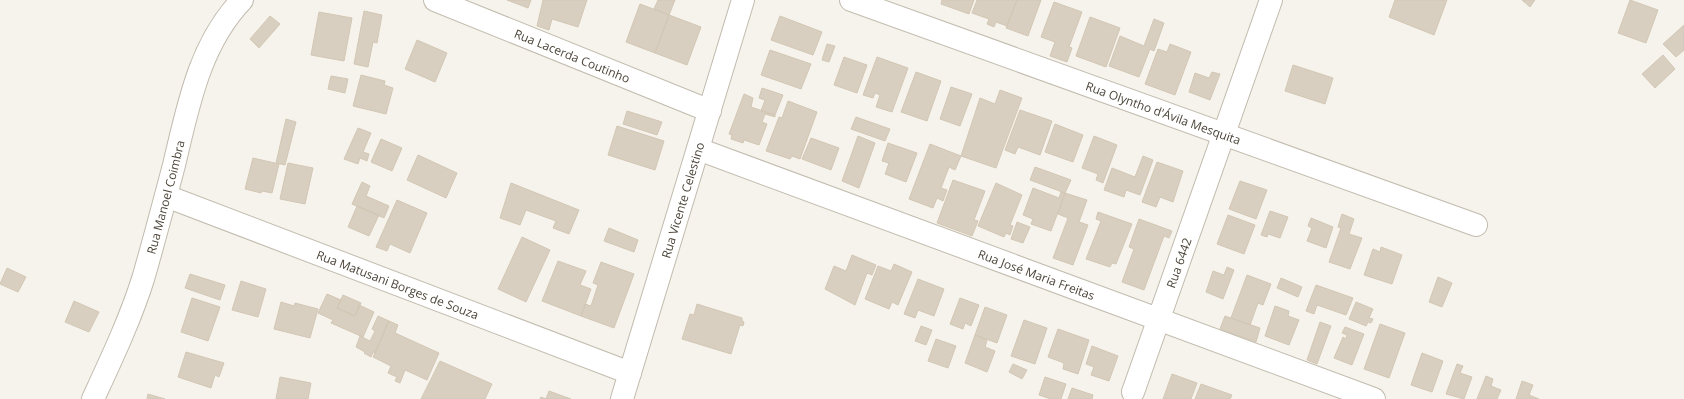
<svg xmlns="http://www.w3.org/2000/svg" width="1684" height="399" font-family="'Open Sans',sans-serif">
<style>
.building{fill:#d8cfc1;stroke:#d3c7b4}
.lines{fill:none;stroke-linecap:round;stroke-linejoin:round}
.minor-casing{stroke:#c2bbae;stroke-width:24}
.tertiary-casing{stroke:#c2bbae;stroke-width:24}
.minor{stroke:#fff;stroke-width:22}
.tertiary{stroke:#fff;stroke-width:22}
.labels{text-anchor:middle;dominant-baseline:central;stroke-width:3;stroke-linejoin:round;paint-order:stroke}
.street-label{font-size:12px;fill:#4b4439;stroke:#fff}
</style>
<rect width="100%" height="100%" fill="#f6f3ec"/>
<path class="building" d="M507 0H531L528 8Z
M543 0H587L578 27 552 19 549 30 537 26Z
M658 0H675L669 15 654 9Z
M942 0H974L969 14 941 4Z
M977 0H1017L1007 26 996 22 994 27 987 24 989 19 972 13Z
M1017 0H1041L1028 36 1006 28Z
M1395 0H1447L1434 35 1389 17Z
M1522 0H1535L1530 7Z
M1630 0 1658 10 1646 43 1618 33Z
M1054 2 1082 12 1069 47 1072 48 1067 62 1050 56 1055 42 1041 37Z
M640 4 669 15 655 53 626 42Z
M364 11 382 15 377 43 373 42 368 67 354 64Z
M319 12 352 18 344 61 311 55Z
M669 15 701 27 687 65 655 53Z
M270 16 280 24 259 48 250 39Z
M780 16 822 32 813 55 771 40Z
M1090 17 1120 28 1106 67 1076 56Z
M1154 19 1164 23 1154 51 1150 49 1139 77 1109 66 1120 36 1144 46Z
M1684 25V50L1676 57 1663 44Z
M417 40 447 53 435 82 405 69Z
M827 44 835 46 829 62 822 60Z
M1170 44 1191 52 1175 95 1145 84 1158 49 1167 52Z
M770 50 811 64 801 89 761 75Z
M1663 55 1675 69 1655 88 1642 74Z
M844 57 867 65 857 93 834 85Z
M877 57 908 68 892 112 876 107 880 95 875 93 873 98 863 95Z
M1293 65 1333 78 1325 104 1285 91Z
M916 72 941 81 927 121 901 112Z
M1212 72 1220 74 1210 100 1189 92 1195 73 1209 78Z
M361 75 385 81 384 85 393 88 386 114 353 106Z
M331 76 348 79 345 93 328 89Z
M951 87 972 94 960 126 940 119Z
M762 88 783 95 775 115 761 111 765 100 759 98Z
M1000 90 1022 98 996 168 961 156 980 98 995 104Z
M744 94 753 98 751 107 775 115V117L765 114 762 122 767 124 759 145 744 140 743 143 731 139 732 135 729 134Z
M788 101 817 112 800 159 792 156 790 159 766 151 779 117 782 118Z
M1020 110 1052 121 1040 155 1018 147 1015 154 1005 150Z
M627 111 662 122 657 135 623 124Z
M856 117 890 129 885 141 851 129Z
M286 119 296 122 285 165 276 163Z
M1055 124 1083 135 1073 162 1045 152Z
M617 126 664 141 655 170 608 155Z
M358 128 371 133 363 152 369 154 367 161 360 158 358 164 344 159Z
M858 136 875 143 859 188 842 181Z
M1094 136 1117 145 1103 183 1096 180 1098 174 1082 168Z
M811 138 839 148 831 170 802 159Z
M381 139 402 148 392 171 371 162Z
M888 143 917 153 906 182 885 174 889 163 882 161Z
M930 144 961 156 955 170 949 167 941 188 947 190 943 201 937 198 933 208 909 199Z
M418 155 457 173 446 198 407 180Z
M1143 156 1153 160 1140 195 1126 190 1124 197 1104 190 1112 168 1135 177Z
M253 158 279 164 272 193 262 191 261 193 245 189Z
M1157 162 1183 171 1173 202 1160 197 1156 207 1142 202Z
M288 163 313 168 305 204 280 199Z
M1035 167 1071 180 1065 193 1030 180Z
M953 180 985 191 974 220 978 221 972 236 937 223Z
M1240 181 1267 190 1256 219 1229 209Z
M362 182 370 186 366 196 389 206 384 218 352 204Z
M511 183 579 210 569 234 553 228 556 221 526 210 520 225 500 218Z
M996 183 1022 195 1010 225 1013 226 1010 235 1006 233 1004 237 978 226Z
M1033 188 1059 198 1061 192 1065 193 1051 231 1031 224 1033 219 1023 215Z
M1065 193 1087 200 1079 222 1088 225 1073 265 1053 258 1068 218 1058 214Z
M397 200 427 213 410 253 390 244 387 251 376 247Z
M357 206 379 215 369 236 348 227Z
M1270 211 1288 217 1280 238 1268 234 1267 237 1261 235Z
M1098 212 1132 224 1116 264 1112 263 1110 267 1086 259 1101 221 1096 219Z
M1342 214 1354 219 1349 234 1362 238 1350 269 1329 262 1341 228 1338 227Z
M1228 215 1255 225 1244 254 1217 244Z
M1311 218 1333 227 1326 248 1307 241 1312 228 1308 226Z
M1139 219 1172 231 1169 238 1164 236 1144 290 1122 282 1134 249 1129 247Z
M1017 222 1030 227 1023 243 1011 239Z
M609 228 638 240 634 252 604 241Z
M522 237 550 250 526 302 498 289Z
M1381 247 1402 255 1392 284 1364 275 1373 249 1380 252Z
M852 255 876 265 872 275 867 273 855 305 825 289 834 266 846 271Z
M558 261 586 271 580 285 591 289 581 316 542 301Z
M601 262 634 274 614 328 581 316 585 304 591 306 598 285 593 283Z
M894 264 912 272 898 305 892 302 889 309 865 299 878 266 891 271Z
M1227 267 1234 270 1223 299 1206 292 1213 271 1224 275Z
M7 268 26 277 18 292 0 284Z
M190 274 225 285 220 300 185 288Z
M1247 275 1271 284 1263 305 1258 303 1250 325 1231 318Z
M1438 277 1452 283 1442 307 1429 302Z
M1281 278 1302 287 1298 297 1277 288Z
M918 279 944 289 934 316 918 310 915 318 904 314Z
M241 281 266 289 258 317 232 310Z
M1316 285 1353 298 1346 315 1317 305 1314 314 1306 311Z
M327 294 341 300 337 308 355 316 359 305 374 312 363 337 331 323 333 320 318 313Z
M343 295 361 303 355 316 337 308Z
M192 298 220 307 208 341 181 332Z
M960 298 979 305 971 326 965 323 963 329 950 324Z
M74 301 99 312 89 332 65 322Z
M281 302 294 306 295 303 318 309 310 338 274 329Z
M1356 302 1373 309 1369 318 1373 319 1371 323 1368 322 1366 326 1349 319Z
M697 304 742 318V321L744 322 743 326 740 325 731 354 682 339 690 314 694 315Z
M1275 306 1289 311 1288 316 1299 320 1289 345 1265 336Z
M985 307 1007 315 997 343 975 335Z
M378 316 389 321 375 353 373 352 371 357 364 353 365 352 356 347 360 336 370 341 375 331 372 329Z
M1225 316 1260 328 1256 342 1220 329Z
M1024 320 1047 328 1035 364 1011 356Z
M389 321 398 325 395 333 439 353 427 380 405 370 400 383 395 381 397 377 388 373 391 366 373 357Z
M1320 322 1331 326 1317 364 1307 360Z
M1380 324 1405 333 1389 378 1364 369Z
M921 326 932 330 926 345 915 341Z
M1345 327 1364 334 1352 365 1334 358 1343 337 1346 339 1347 335 1342 333Z
M1058 329 1089 340 1078 374 1063 369 1064 363 1048 357Z
M975 335 987 340 985 347 995 351 987 372 965 363Z
M936 339 956 346 948 368 928 361Z
M1092 346 1118 356 1109 381 1091 375 1094 367 1086 364Z
M186 352 224 363 219 377 215 375 211 388 178 377Z
M1422 353 1443 361 1432 392 1411 385Z
M440 361 492 384 485 399H421Z
M1013 364 1027 370 1022 379 1009 372Z
M1457 364 1463 366 1460 373 1472 377 1464 399 1446 394Z
M1172 374 1197 383 1191 399H1163Z
M1486 376 1493 379 1491 386 1501 390 1497 399H1477Z
M280 377 311 383 308 399H276Z
M1045 377 1066 384 1061 399H1051L1039 395Z
M1522 381 1533 385 1529 395 1539 399H1516Z
M1201 384 1232 395 1230 399H1195Z
M1072 388 1093 395 1092 399H1068Z
M549 391 571 399H540L541 397 546 399Z
M148 394 165 399H147Z"/>
<g class="lines">
<g class="minor-casing">
<g id="minor">
<path id="s1" d="M435 0 710 111"/>
<path id="s2" d="M851 0 1476 225"/>
<path id="s3" d="M166 196 630 373"/>
<path id="s4" d="M1133 392 1271 0"/>
</g>
</g>
<g class="tertiary-casing">
<g id="tertiary">
<path id="s5" d="M698 149 1374 399"/>
<path id="s6" d="M93 399C111 360 130 320 143 279 154 241 164 203 174 165 188 107 199 45 242 0"/>
<path id="s7" d="M622 399 743 0"/>
</g>
</g>
<use href="#minor" class="minor"/>
<use href="#tertiary" class="tertiary"/>
</g>
<g class="labels">
<g class="street-label">
<text stroke="none"><textPath href="#s1" startOffset="148">Rua Lacerda Coutinho</textPath></text>
<text stroke="none"><textPath href="#s2" startOffset="332">Rua Olyntho d'Ávila Mesquita</textPath></text>
<text stroke="none"><textPath href="#s6" startOffset="215">Rua Manoel Coimbra</textPath></text>
<text stroke="none"><textPath href="#s7" startOffset="208">Rua Vicente Celestino</textPath></text>
<text stroke="none"><textPath href="#s4" startOffset="137">Rua 6442</textPath></text>
<text stroke="none"><textPath href="#s5" startOffset="361">Rua José Maria Freitas</textPath></text>
<text stroke="none"><textPath href="#s3" startOffset="248">Rua Matusani Borges de Souza</textPath></text>
</g>
</g>
</svg>
